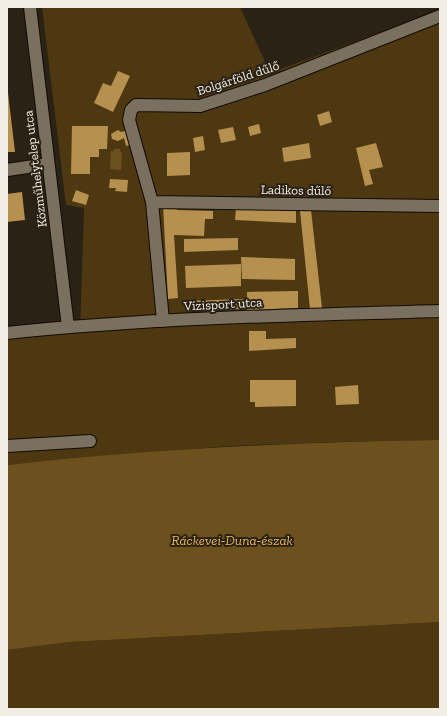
<svg xmlns="http://www.w3.org/2000/svg" width="447" height="716" font-family="'Zilla Slab',serif">
<style>
.green{fill:#4e3811}
.water{fill:#6c511e}
.building{fill:#b6904e}
.lines{fill:none;stroke-linecap:round;stroke-linejoin:round}
.minor-casing{stroke:#130b02;stroke-width:14}
.minor{stroke:#7a7060;stroke-width:12}
.labels{text-anchor:middle;dominant-baseline:central;stroke-width:4;stroke-linejoin:round;paint-order:stroke}
.street-label{font-size:13px;fill:#f3eee5;stroke:#2a2214}
.water-label{font-size:14px;font-style:italic;fill:#eab558;stroke:#2a2214}
</style>
<rect width="100%" height="100%" fill="#2a2214"/>
<path class="green" d="M42 7H240L270 73 440 10V440L335 442 228 446 7 465V339L80 333 84 208 66 205Z
M440 622V709H7V650L70 642Z"/>
<path class="water" d="M114 149H120V152H122L121 170 110 169 111 151 113 152Z
M440 440V622L70 642 7 650V465C151 449 295 442 440 440Z"/>
<path class="building" d="M118 71 130 76 113 112 94 103 103 83 111 86Z
M7 84 15 152H7Z
M329 111 332 122 320 126 317 115Z
M259 124 261 133 250 136 248 127Z
M72 126H108L107 149H99V157H90V174H71Z
M233 127 236 140 221 143 218 130Z
M118 130 121 132 129 130 133 144 126 146 124 138 118 141 112 139 111 134Z
M203 136 205 150 195 152 193 138Z
M309 143 311 158 284 162 282 148Z
M376 143 383 167 369 170 373 184 365 186 356 148Z
M190 152V175L167 176V153Z
M110 179 128 180 127 192 115 191 116 188H109Z
M76 190 89 195 86 205 72 201Z
M22 192 25 220 7 222V194Z
M163 206H177V210L213 211V219H205L204 236 174 235 178 298 168 299Z
M236 207 296 210V223L235 220Z
M311 210 322 308 310 309 300 211Z
M238 238V250L184 252V239Z
M241 257 295 259V280L242 279Z
M241 264V286L186 288 185 266Z
M298 291V308L247 310V292Z
M243 299V309L186 311V301Z
M249 331H266V339L296 338V348L249 351Z
M250 380H296V406L255 407V402H250Z
M358 385 359 404 336 405 335 387Z"/>
<g class="lines">
<g class="minor-casing">
<path id="minor" d="M30 7 68 327
M7 170 48 164
M152 202 440 206
M163 321 152 202 129 120 131 110 136 105 200 106 265 85 440 16
M7 333C151 318 295 315 440 311
M7 446 90 441"/>
</g>
<use href="#minor" class="minor"/>
</g>
<g class="labels">
<g class="street-label">
<text transform="translate(238 78) rotate(-18)">Bolgárföld dűlő</text>
<text transform="translate(35 169) rotate(-97)">Közműhelytelep utca</text>
<text transform="translate(296 190) rotate(1)">Ladikos dűlő</text>
<text transform="translate(223 304) rotate(-3)">Vízisport utca</text>
</g>
<g class="water-label">
<text x="232" y="540">Ráckevei-Duna-észak</text>
</g>
</g>
<rect width="447" height="716" fill="none" stroke="#f3eee5" stroke-width="16"/>
</svg>
